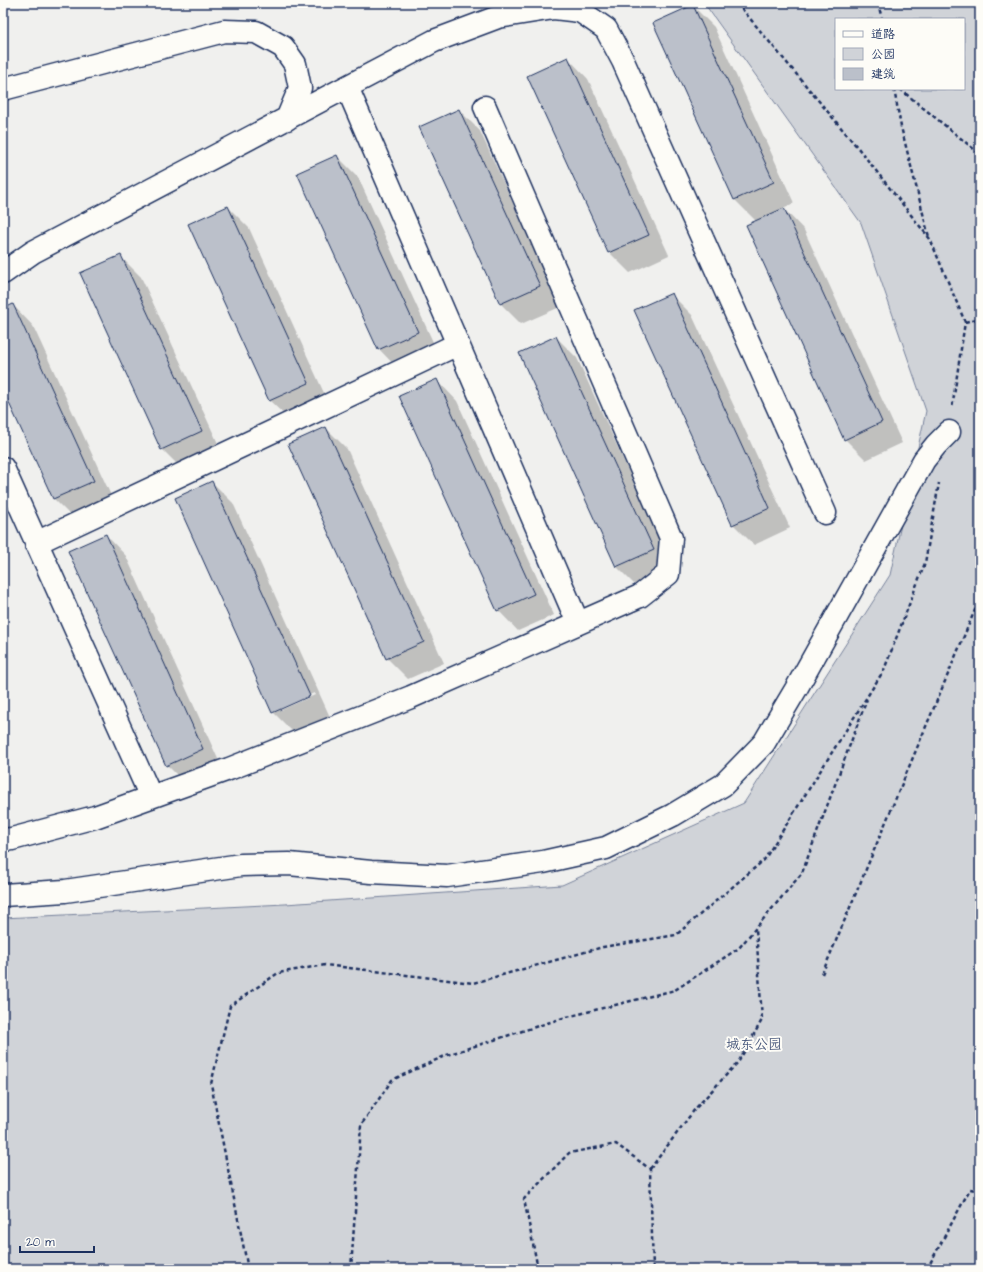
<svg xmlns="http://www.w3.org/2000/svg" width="983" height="1272" font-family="'Architects Daughter','LXGW WenKai TC',sans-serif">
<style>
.green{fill:#d0d3d8;stroke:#76819b;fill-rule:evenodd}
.shadow{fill:#0003;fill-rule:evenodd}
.building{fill:#bbc0ca;stroke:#1b2f5e}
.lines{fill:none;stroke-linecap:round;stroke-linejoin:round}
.minor-casing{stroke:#1b2f5e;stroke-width:25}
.path{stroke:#1b2f5e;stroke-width:2.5;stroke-dasharray:4 3;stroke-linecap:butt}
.minor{stroke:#fdfcf7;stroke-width:22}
.labels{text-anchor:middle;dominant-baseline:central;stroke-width:4;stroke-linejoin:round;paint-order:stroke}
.park-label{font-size:14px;fill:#48587c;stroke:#fdfcf7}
</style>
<rect width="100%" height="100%" fill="#f0f0ee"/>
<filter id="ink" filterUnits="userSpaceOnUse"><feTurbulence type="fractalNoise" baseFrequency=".025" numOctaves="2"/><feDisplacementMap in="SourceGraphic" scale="8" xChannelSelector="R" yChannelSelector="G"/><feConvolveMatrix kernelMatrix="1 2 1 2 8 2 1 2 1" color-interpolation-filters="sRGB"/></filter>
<g filter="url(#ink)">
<path class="green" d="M704 3H980V1269H3V918L285 904 562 885 744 803 890 575 926 411 861 223ZM836 19H964V89H836Z"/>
<path class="shadow" d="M693 6 714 27 794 203 783 208 804 230 902 443 866 460 845 439 756 221 735 200 654 24Z
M568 58 588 79 669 255 630 273 609 252Z
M459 110 480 131 560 307 521 324 501 304Z
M337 156 358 177 438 353 399 370 379 349Z
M228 207 249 228 329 404 291 421 270 401 189 225Z
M120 256 141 277 222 452 183 470 162 449Z
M671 294 692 315 790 528 754 545 733 524Z
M13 305 33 326 114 502 75 520 54 499 3 387V310Z
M556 337 577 358 674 571 638 588 617 567 520 353Z
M437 380 457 401 554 615 518 631 498 610Z
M326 428 347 449 444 663 408 679 387 658Z
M212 482 233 503 330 717 294 733 273 712ZM314 693 315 695 281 710V708Z
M106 535 126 556 223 770 188 786 167 765Z"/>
<path class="building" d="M693 5 774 182 734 200 653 23Z
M568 57 649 235 608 253 527 76Z
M459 109 540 286 500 304 419 127Z
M337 155 418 332 378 350 297 173Z
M228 206 309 383 269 401 188 224Z
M784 208 882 422 844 440 746 225Z
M121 255 202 431 161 450 80 273Z
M672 293 770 508 732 525 634 310Z
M13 304 94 481 53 499 3 390V309Z
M556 336 654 550 616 567 519 353Z
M437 379 534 594 497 611 399 396Z
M326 427 424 642 386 659 288 444Z
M212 481 310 696 272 713 175 498Z
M106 534 203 749 166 766 68 551Z"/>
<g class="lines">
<g class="minor-casing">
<path id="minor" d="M347 87 578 623
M3 89 224 31 256 32 283 47 295 64 300 88 287 119
M3 273 33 252 434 41 498 17 554 8 580 11 606 29 623 61 825 513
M3 468 151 797
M36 543 458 344
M3 840 12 839 95 817 229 769 411 697 640 596 668 574 671 538 485 107
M3 895 65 891 241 865 289 864 371 872 447 876 543 862 606 848 673 815 723 785 764 743 796 689 924 460 936 445 949 432"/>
</g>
<path class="path" d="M737 3 858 148 930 239 965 322 952 409
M878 3 882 19
M894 89 901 127 929 237
M900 89 980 154
M965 322 980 318
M822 974 980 598
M650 1169 695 1109 739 1061 762 1020 756 928
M248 1269 211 1084 230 1006 278 973 325 965 473 983 603 947 676 935 764 860 884 670 925 563 939 483
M351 1269 361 1125 392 1080 447 1055 563 1018 675 990 739 948 802 873 867 699
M538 1269 524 1199 569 1153 616 1144 650 1169 653 1269
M927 1269 970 1189 980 1191"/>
<use href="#minor" class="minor"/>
</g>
</g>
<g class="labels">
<g class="park-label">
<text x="754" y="1045">城东公园</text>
</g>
</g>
<rect width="983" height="1272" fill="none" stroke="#fdfcf7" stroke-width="16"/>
<rect x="8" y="8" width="967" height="1256" fill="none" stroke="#1b2f5e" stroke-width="1.5" filter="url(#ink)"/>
<rect x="835" y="18" width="130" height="72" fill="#fdfcf7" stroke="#a3aaba"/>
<rect x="843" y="31" width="20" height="6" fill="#fdfcf7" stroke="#a3aaba"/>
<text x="871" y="38" font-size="12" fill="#1b2f5e">道路</text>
<rect x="843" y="48" width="20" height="12" fill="#d0d3d8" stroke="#a3aaba"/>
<text x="871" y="58" font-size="12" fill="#1b2f5e">公园</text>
<rect x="843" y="68" width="20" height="12" fill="#bbc0ca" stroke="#a3aaba"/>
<text x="871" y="78" font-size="12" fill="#1b2f5e">建筑</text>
<path d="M20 1246v6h74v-6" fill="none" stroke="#1b2f5e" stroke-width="2"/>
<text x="26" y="1246" font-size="12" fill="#1b2f5e" stroke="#fdfcf7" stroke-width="3" paint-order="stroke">20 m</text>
</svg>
